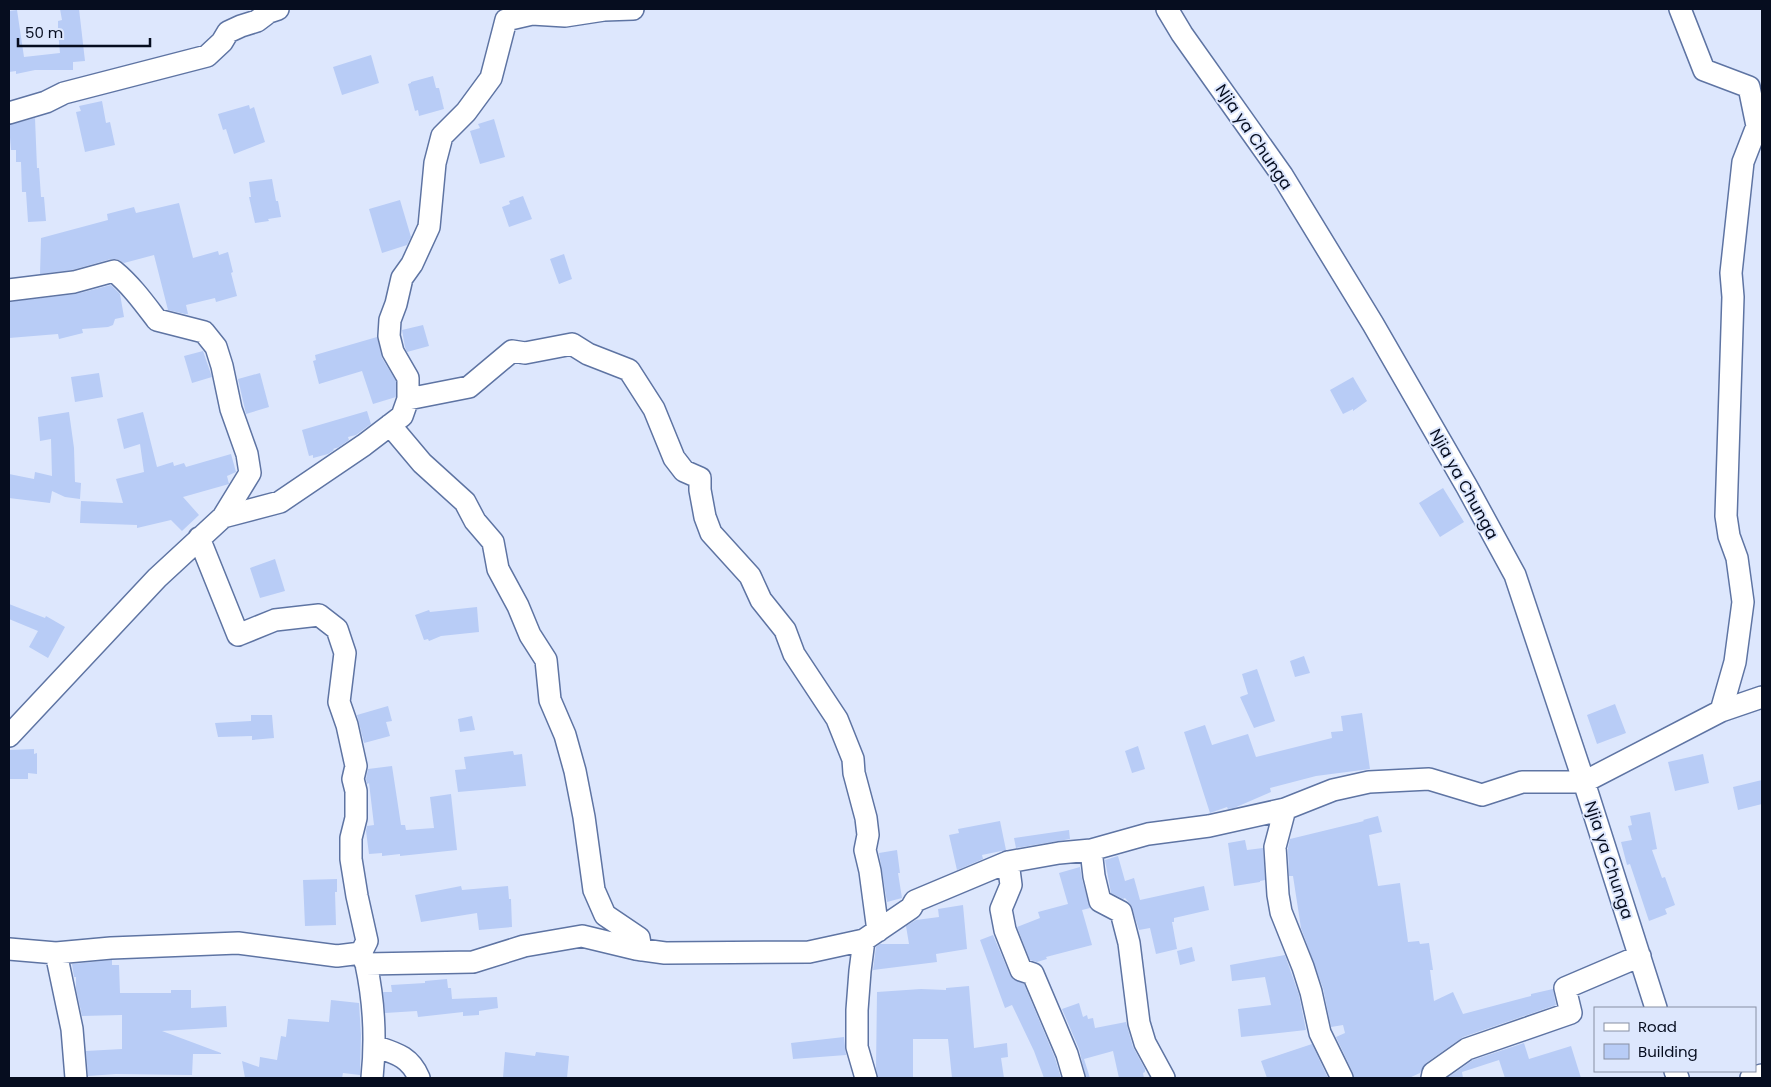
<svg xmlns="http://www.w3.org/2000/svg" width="1771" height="1087" font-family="Poppins,sans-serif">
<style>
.building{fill:#b8ccf6}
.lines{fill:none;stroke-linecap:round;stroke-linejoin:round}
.minor-casing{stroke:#5e74a3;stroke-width:24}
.minor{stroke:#fff;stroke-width:21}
.labels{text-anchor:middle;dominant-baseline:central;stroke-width:4;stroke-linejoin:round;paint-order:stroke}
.street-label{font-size:16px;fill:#060d1f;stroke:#dde7fd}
</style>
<rect width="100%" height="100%" fill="#dde7fd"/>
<path class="building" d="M60 9H79L85 61 73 62V70H35L16 74V71L9 72V11L17 10 24 57 60 53 58 31V21L62 20Z
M371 55 379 83 342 95 333 67Z
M433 76 436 88H439L444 109 419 116 418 110 415 111 408 84 411 83V82Z
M102 101 106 123 110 122 115 145 85 152 76 112 81 111 79 106Z
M249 105 250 109 254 107 265 142 234 154 226 129 223 130 218 114Z
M35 118 37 168H39L41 197H44L46 221 28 222 26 192H22L21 162H16V150H11L9 125Z
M494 119 505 157 480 164 470 131 480 128 478 124Z
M272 179 276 201H278L281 217 268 219 269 221 255 223 249 197H251L249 182Z
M523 196 532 219 509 227 502 207 510 204 509 201Z
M400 200 411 237 407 245 382 253 369 209Z
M179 203 193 258 218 251 219 255 228 252 233 272 231 273 237 296 216 302 215 298 186 305 188 314H185L168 310 154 255 124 263 117 259H111L72 270 40 274 41 238 108 220 107 214 134 207 136 213Z
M564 254 572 279 559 284 550 259Z
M111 285 120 294 124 317 115 319 113 325 108 327 82 329 83 333 59 339 58 334 9 338V302L76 294Z
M423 325 429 346 407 352 405 347 402 330Z
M377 337 382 358 396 381V397L373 404 362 371 319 384 313 361 316 360 315 355Z
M203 351 212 377 192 383 184 356Z
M99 373 103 397 75 402 71 377Z
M260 373 269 407 246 414 238 379Z
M1353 377 1367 401 1353 411V409L1343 414 1330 390Z
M367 411 371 424 356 435 348 437 349 440 339 447 333 449 334 450 328 454 313 458V455L309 456 302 430Z
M69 412 74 448 75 482 81 483 80 499 65 497 52 491 50 503 9 498V474L34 479 35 472 52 476 51 439 40 441 38 417Z
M143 412 157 467 173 462 174 466 184 463 186 467 231 454 236 472 227 476 229 484 183 497 199 515 182 531 171 520 137 528V525L80 523 81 501 123 503 116 479 144 472 140 444 124 449 117 419Z
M1443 488 1464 522 1440 537 1419 503Z
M275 559 285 591 260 598 250 568Z
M9 604 45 618 46 616 65 627 48 658 29 647 38 631 9 619Z
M477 607 479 632 441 636 429 641 428 639 424 640 415 615 429 610 430 612Z
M1304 656 1310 673 1295 677 1290 661Z
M1257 669 1275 721 1254 728 1240 697 1248 694 1242 674Z
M1615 704 1626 733 1597 744 1587 715Z
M388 706 392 721 386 722 390 736 364 743 357 715Z
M1362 713 1370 769 1316 776 1270 788 1271 792 1234 808 1228 809 1227 807 1210 813 1184 732 1205 725 1212 745 1248 734 1256 757 1332 738 1331 732 1343 731 1341 716Z
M251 715H272L274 738 252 740V736L218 737 215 723 251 721Z
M472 716 475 730 460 732 458 719Z
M1138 746 1145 769 1132 773 1125 751Z
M34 749V754L37 753V774L28 773V779H9V750Z
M513 751 514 755 522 754 526 786 458 792 455 770 466 769 464 757Z
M1703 754 1709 783 1675 791 1668 762Z
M392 766 401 825H405L406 830 434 828 430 797 451 794 457 850 400 856V854L382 856V853L369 854 366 831 367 826 374 825 369 783 367 784 366 779 368 769Z
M1762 780V804L1738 810 1733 787Z
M1650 812 1657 849 1652 850 1662 878 1665 877 1675 905 1665 909 1667 914 1649 921 1630 864 1627 865 1621 842 1632 840 1628 826 1632 825 1630 816Z
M1378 816 1382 832 1369 835 1378 886 1400 883 1408 942 1419 941 1420 944 1429 943 1433 970H1430L1434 1001 1453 992 1463 1014 1531 996V994L1553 989 1556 1005 1463 1037 1426 1063 1420 1073 1409 1078H1354L1353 1073 1336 1037 1345 1033 1343 1025 1331 1027 1323 988 1301 928 1293 876H1289L1288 848 1290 839 1364 821 1363 820Z
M1000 821 1006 850 982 855 983 859 957 870 949 835 959 833 958 829Z
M1069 830 1070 839 1016 848 1014 838Z
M1245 840 1247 850 1263 848 1265 880 1260 881V882L1234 886 1228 843Z
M897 850 900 873H898L902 898 887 902 879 853Z
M1118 856 1125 881 1134 878 1140 900 1204 886 1209 910 1174 918V922H1172L1177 949 1156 954 1150 928 1139 930 1131 905 1125 898 1123 899 1111 893 1105 860Z
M1080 867 1082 879 1090 908 1082 910 1092 945 1046 957 1047 959 1037 962 1030 960 1017 927 1040 918 1038 912 1068 904 1059 873Z
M337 879V892H335L336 925 305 926 303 880Z
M461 886 462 890 508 886 509 899H511L512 927 479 930 477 913 421 922 415 895Z
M963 905 967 949 936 954 937 962 873 970 876 947 880 944H909L906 926 916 920 939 917 938 909Z
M993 935 1010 975 1013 979 1024 984 1055 1058 1061 1078H1044L1034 1051 1012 1005 1005 1008 980 940Z
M1192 947 1195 961 1180 965 1177 951Z
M1285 955 1299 995 1306 1030 1241 1037 1238 1009 1271 1005 1265 977 1232 981 1230 965Z
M112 960V965H119L120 993H171V990H191V1008L226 1006 227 1027 162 1031 221 1053V1054H193L192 1075 116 1074 88 1076 86 1051 122 1049V1015L82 1016 76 989V977H74L72 964Z
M447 979 448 988H451L452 999 497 997 498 1008 479 1011V1015L463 1016V1012L418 1017 417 1011 385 1013 383 992H392L391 985 425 983V981Z
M969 986 974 1048 1007 1043 1008 1057 1001 1058 1004 1078H952L948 1039H913V1078H878L876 1069 877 992 921 989 946 990V988Z
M331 1000 359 1003 361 1035 360 1075 343 1073 342 1078H245L242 1061 259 1067 260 1057 277 1060 281 1036 286 1037 288 1019 329 1022Z
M1079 1003 1083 1017 1087 1015 1088 1019 1093 1018 1095 1028 1126 1022 1133 1047 1145 1069V1072L1143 1073 1144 1078H1119L1113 1051 1084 1059 1090 1078H1086L1079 1049 1062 1009Z
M844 1037 846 1055 793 1059 791 1043Z
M1524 1043 1529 1059 1571 1046 1581 1078H1505L1499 1060 1462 1072 1463 1078H1447L1473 1060Z
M1312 1044 1328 1078H1267L1261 1061Z
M505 1052 535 1056 536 1052 569 1056 567 1078H503Z"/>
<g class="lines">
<g class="minor-casing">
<path id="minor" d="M1167 9 1182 34 1282 175 1373 324 1467 487 1515 575 1584 782 1656 1008
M1680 9 1704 70 1749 87 1757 126 1743 162 1731 273 1733 297 1726 516 1729 536 1737 558 1743 602 1735 662 1721 711
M9 113 46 102 64 93 207 56 222 42 228 32 241 26 257 21 269 12 278 9
M9 290 74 282 114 271C131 285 144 303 157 320L204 332 216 347 222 366 231 409 247 454 250 473 223 517
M408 399 469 387 512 351 525 353 572 344 588 354 629 370 654 409 674 458 684 471 700 478V490L705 517 711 533 750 576 761 600 785 630 794 654 837 719 853 759 854 773 866 818 868 835 865 850 870 871 878 931
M390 425 422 463 465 502 475 521 493 542 498 569 518 606 530 635 546 660 550 700 565 735 575 771 584 817 594 890 605 915 639 938 641 950
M199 538 238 635 275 620 319 615 337 629 345 653 339 702 347 725 356 766 353 779 356 791V818L351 838V859L357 896 367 941 361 953
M9 736 157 578 223 517 280 502 364 445 402 416 408 399V378L393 352 389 336 390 320 396 304 402 278 412 264 429 227 435 163 442 136 466 112 491 78 506 20 532 14 565 16 604 10 633 9
M1285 809 1275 847 1278 895 1281 912 1303 967 1311 992 1320 1033 1342 1078
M1091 850 1094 876 1100 901 1121 912 1129 943 1139 1023 1145 1043 1164 1078
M1008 862 1011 885 1001 909 1005 930 1021 970 1033 974 1067 1054 1074 1078
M864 940 860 971 857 1010V1047L866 1078
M9 949 56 953 111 948 238 943 337 956 361 953 366 964 473 962 524 946 582 936 636 949 665 953 809 952 864 940 911 908 915 901 1008 862 1059 853 1091 850 1148 834 1209 826 1285 809 1333 790 1369 782 1429 779 1482 795 1522 782H1584L1721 711 1762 697
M56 953 72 1029 76 1078
M366 964C374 1001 376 1040 372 1078
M374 1046C395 1053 410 1056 419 1078
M1675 1071 1678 1078
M1432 1078 1433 1073 1467 1049 1571 1013 1565 988 1640 956
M1751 1078 1762 1075"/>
</g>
<use href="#minor" class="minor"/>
</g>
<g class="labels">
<g class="street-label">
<text transform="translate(1254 137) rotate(56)">Njia ya Chunga</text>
<text transform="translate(1464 484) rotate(61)">Njia ya Chunga</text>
<text transform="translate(1609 860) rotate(72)">Njia ya Chunga</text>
</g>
</g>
<rect width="1771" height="1087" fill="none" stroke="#060d1f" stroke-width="20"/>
<rect x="1594" y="1007" width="162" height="65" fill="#dde7fd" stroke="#8790a4"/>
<rect x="1604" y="1023" width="25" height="8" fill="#ffffff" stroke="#8790a4"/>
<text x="1638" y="1032" font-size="15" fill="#060d1f">Road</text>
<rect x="1604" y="1044" width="25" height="15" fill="#b8ccf6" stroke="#8790a4"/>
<text x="1638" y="1057" font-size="15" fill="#060d1f">Building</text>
<path d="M18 38v8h132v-8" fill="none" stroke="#060d1f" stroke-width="2.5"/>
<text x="25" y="38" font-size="15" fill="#060d1f" stroke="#dde7fd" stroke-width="4" paint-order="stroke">50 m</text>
</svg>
